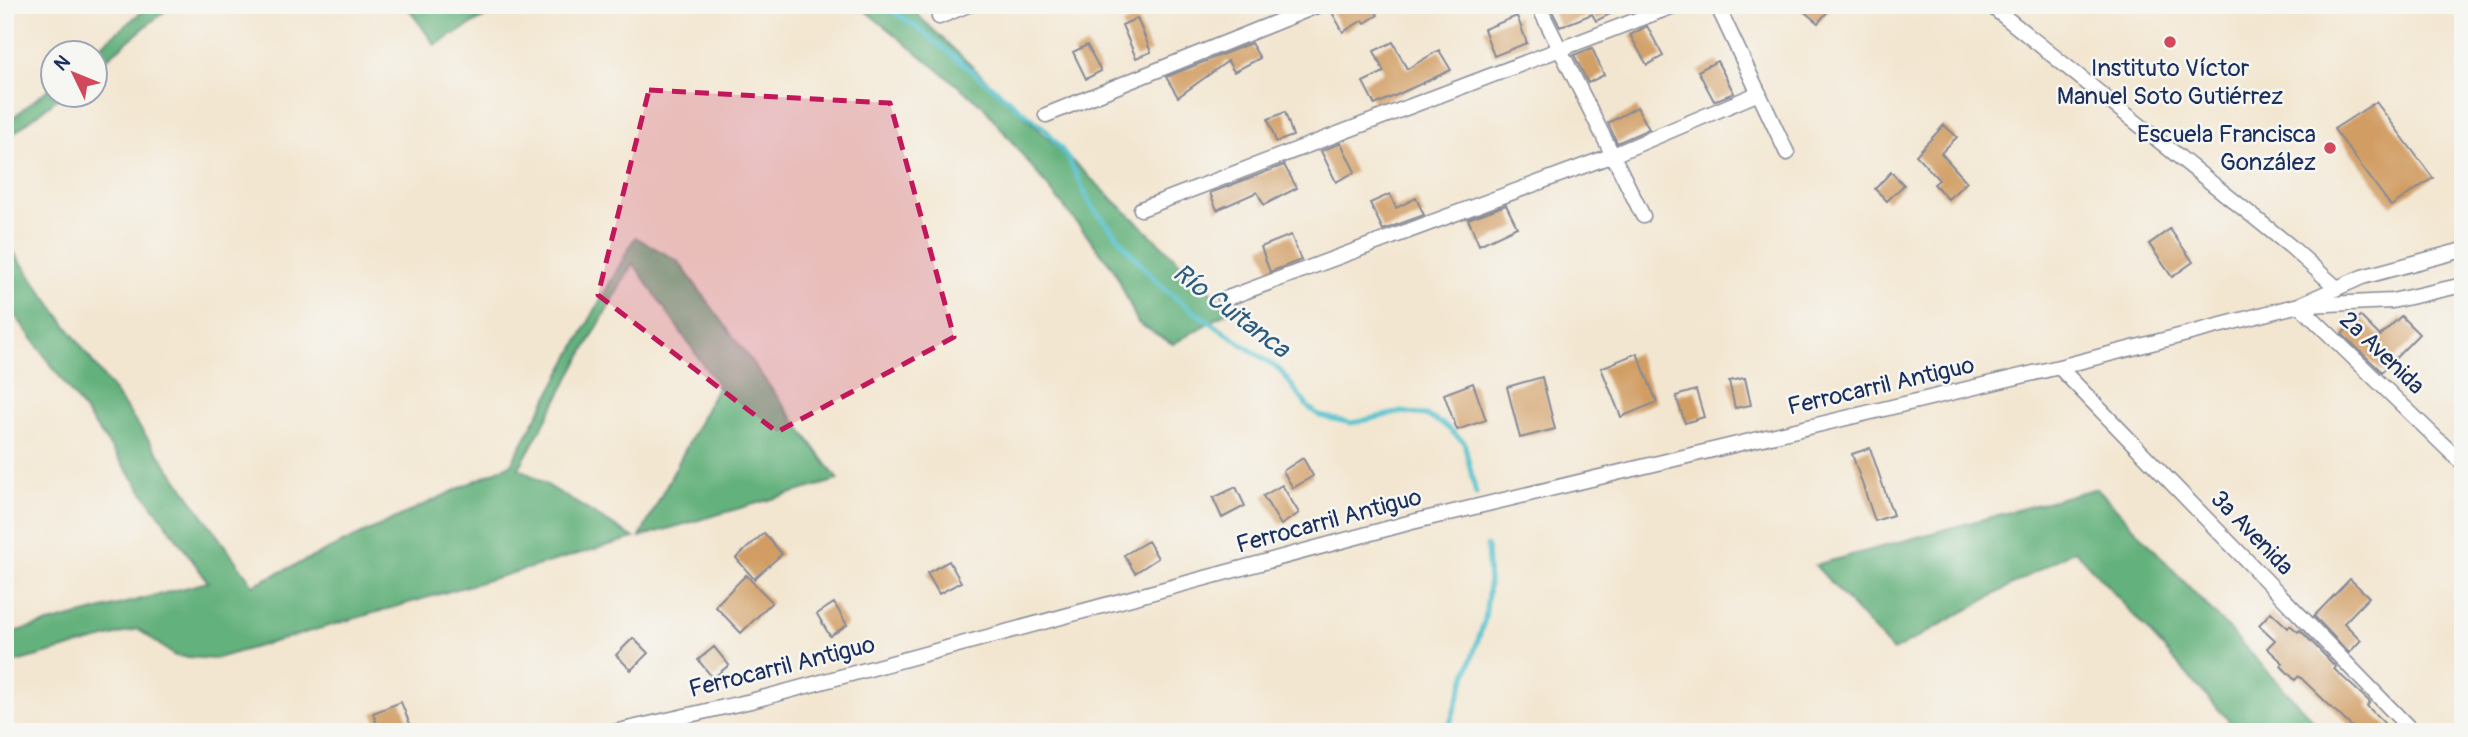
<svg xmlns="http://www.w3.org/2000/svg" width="2468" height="737" font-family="Pangolin,sans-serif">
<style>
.forest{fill:#63b17b;stroke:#3f706c;stroke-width:2}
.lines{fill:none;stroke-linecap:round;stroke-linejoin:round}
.stream{stroke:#55c1cd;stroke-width:5}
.building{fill:#d19d64}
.street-casing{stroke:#878a97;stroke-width:17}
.street{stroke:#fff;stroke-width:14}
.marked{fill:#c2185b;fill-opacity:0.2;stroke:#c2185b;stroke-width:5;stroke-dasharray:14 9;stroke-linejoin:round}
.poi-dot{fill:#d1495b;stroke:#f6f6f2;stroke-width:2.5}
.labels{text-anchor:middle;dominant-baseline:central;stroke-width:5;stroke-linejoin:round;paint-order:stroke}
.poi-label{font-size:24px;fill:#1b2f5e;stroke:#f6f6f2}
.street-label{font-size:24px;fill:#1b2f5e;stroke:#f6f6f2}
.water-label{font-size:26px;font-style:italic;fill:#2c5b7f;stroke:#f6f6f2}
</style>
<rect width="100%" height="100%" fill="#f6f6f2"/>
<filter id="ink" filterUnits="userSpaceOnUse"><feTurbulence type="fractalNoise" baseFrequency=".0143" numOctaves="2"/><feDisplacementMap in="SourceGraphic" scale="14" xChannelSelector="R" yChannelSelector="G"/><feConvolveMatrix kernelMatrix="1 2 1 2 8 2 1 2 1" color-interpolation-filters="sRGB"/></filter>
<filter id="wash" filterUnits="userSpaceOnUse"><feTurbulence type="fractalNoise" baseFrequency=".00686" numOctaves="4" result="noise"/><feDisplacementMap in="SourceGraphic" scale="28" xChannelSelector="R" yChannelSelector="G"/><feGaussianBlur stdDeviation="1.57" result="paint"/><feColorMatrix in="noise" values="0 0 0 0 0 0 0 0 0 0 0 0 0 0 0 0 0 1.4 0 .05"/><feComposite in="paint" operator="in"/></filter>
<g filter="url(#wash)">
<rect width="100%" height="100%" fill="#f3e6d0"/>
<path class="forest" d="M150 5H172L95 68 93 52Z
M406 5H506L435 45Z
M858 5H907L1230 310 1173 344 1138 323 1114 269 983 106Z
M52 86V94L62 95 5 140V124Z
M635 237 678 261 838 480 640 537 718 386 633 263 519 468 634 538 214 659 175 656 138 629 5 665V634L208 582 5 301V240L253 585 511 464Z
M2097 488 2324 732H2239L2075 550 1893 651 1815 565Z"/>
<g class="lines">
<path class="stream" d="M885 5 927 35 1046 130 1068 158 1091 205 1139 262 1161 286 1189 308 1280 370 1308 407 1320 416 1351 423 1401 412 1425 415 1443 424 1464 442 1476 494
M1447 732 1485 619 1489 585 1487 546"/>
</g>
<g id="blocks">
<path class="building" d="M1328 5H1388L1376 12 1378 15 1365 23 1363 20 1343 32Z
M1549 5H1628L1596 21 1592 14 1560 27Z
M1796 5H1833L1818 23Z
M1517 16 1527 43 1494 56 1484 29Z
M1137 18 1151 52 1136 58 1122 25Z
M1647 26 1663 56 1647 65 1630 35Z
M1393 42 1407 69 1439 50 1451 70 1375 105 1363 82 1384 72 1374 51Z
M1251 43 1260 58 1234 72 1228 61 1178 97 1166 77Z
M1087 45 1101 71 1086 79 1073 52Z
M1592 48 1604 75 1588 83 1574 55Z
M1717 61 1734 93 1714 101 1698 71Z
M2376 102 2433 178 2391 206 2334 129Z
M1637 107 1649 129 1617 143 1608 123Z
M1285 112 1293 136 1276 142 1268 119Z
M1944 125 1957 137 1941 153 1967 182 1948 199 1934 184 1939 180 1916 155Z
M1341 143 1355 172 1336 182 1321 151Z
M1284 165 1297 188 1264 205 1257 192 1217 210 1210 193Z
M1891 172 1904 185 1887 201 1875 189Z
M1390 194 1396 208 1416 198 1424 215 1383 230 1370 203Z
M1506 205 1517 227 1479 245 1468 219Z
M2170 229 2193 262 2172 277 2149 244Z
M1291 235 1301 260 1270 272 1261 247Z
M2360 316 2380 336 2401 316 2419 334 2382 372 2342 334Z
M1637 353 1657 402 1621 417 1601 368Z
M1542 377 1555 429 1520 438 1507 387Z
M1745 378 1751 405 1735 408 1729 381Z
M1473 383 1486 420 1457 430 1444 394Z
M1696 390 1704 417 1685 423 1676 396Z
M1870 448 1893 515 1875 521 1852 454Z
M1303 458 1313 476 1293 488 1283 471Z
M1282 485 1299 513 1281 525 1263 496Z
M1236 487 1245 506 1222 518 1213 498Z
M764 533 782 554 754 579 736 558Z
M1148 541 1158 558 1135 573 1124 555Z
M949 561 961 582 939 594 927 573Z
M746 575 772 602 741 633 715 606Z
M2350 579 2369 597 2344 623 2361 640 2349 653 2314 616Z
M834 603 847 625 830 636 817 614Z
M2271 612 2288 628 2290 625 2298 632 2300 630 2336 667 2334 669 2370 702 2367 706 2393 732H2357L2299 676 2295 680 2281 666 2283 663 2267 648 2275 640 2259 625Z
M633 638 648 653 631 670 616 655Z
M714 647 729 665 713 678 698 660Z
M401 702 413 732H380L373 713Z"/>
</g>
</g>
<g filter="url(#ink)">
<use href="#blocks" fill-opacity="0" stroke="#878a97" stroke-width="2"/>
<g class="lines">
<g class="street-casing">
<path id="street" d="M1538 5 1643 216
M1717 5 1787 153
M1990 5 2290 246 2337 288
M939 17 968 5
M1046 115 1319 5
M1141 209 1676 5
M1225 299 1613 155 1759 93
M2299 305 2463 464
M2307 305 2392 301 2463 285
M2059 367 2413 732
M614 732 751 701 1412 522 2059 367 2299 305 2362 277 2463 250"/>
</g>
<use href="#street" class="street"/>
</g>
</g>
<path class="marked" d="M649 90 890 103 954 337 777 432 598 295Z"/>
<g class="poi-dot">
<circle cx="2170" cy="42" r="7"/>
<circle cx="2330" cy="148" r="7"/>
</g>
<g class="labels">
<g class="poi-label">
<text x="2170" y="68">Instituto Víctor<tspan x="2170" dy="28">Manuel Soto Gutiérrez</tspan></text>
<text x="2316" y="134" text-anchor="end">Escuela Francisca<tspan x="2316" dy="28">González</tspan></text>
</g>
<g class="street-label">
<text transform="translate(2382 353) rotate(44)">2a Avenida</text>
<text transform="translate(1881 386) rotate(-13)">Ferrocarril Antiguo</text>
<text transform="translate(1329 521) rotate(-15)">Ferrocarril Antiguo</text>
<text transform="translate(2252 533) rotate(46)">3a Avenida</text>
<text transform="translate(782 667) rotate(-14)">Ferrocarril Antiguo</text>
</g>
<g class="water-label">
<text transform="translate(1231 311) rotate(37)">Río Cuitanca</text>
</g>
</g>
<rect width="2468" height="737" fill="none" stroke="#f6f6f2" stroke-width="28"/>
<g transform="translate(74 74) rotate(313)"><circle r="33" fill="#f6f6f2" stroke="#9ea6b7" stroke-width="2"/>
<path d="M0-5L12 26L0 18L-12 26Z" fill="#d1495b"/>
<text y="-10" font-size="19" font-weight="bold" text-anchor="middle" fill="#1b2f5e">N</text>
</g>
</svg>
